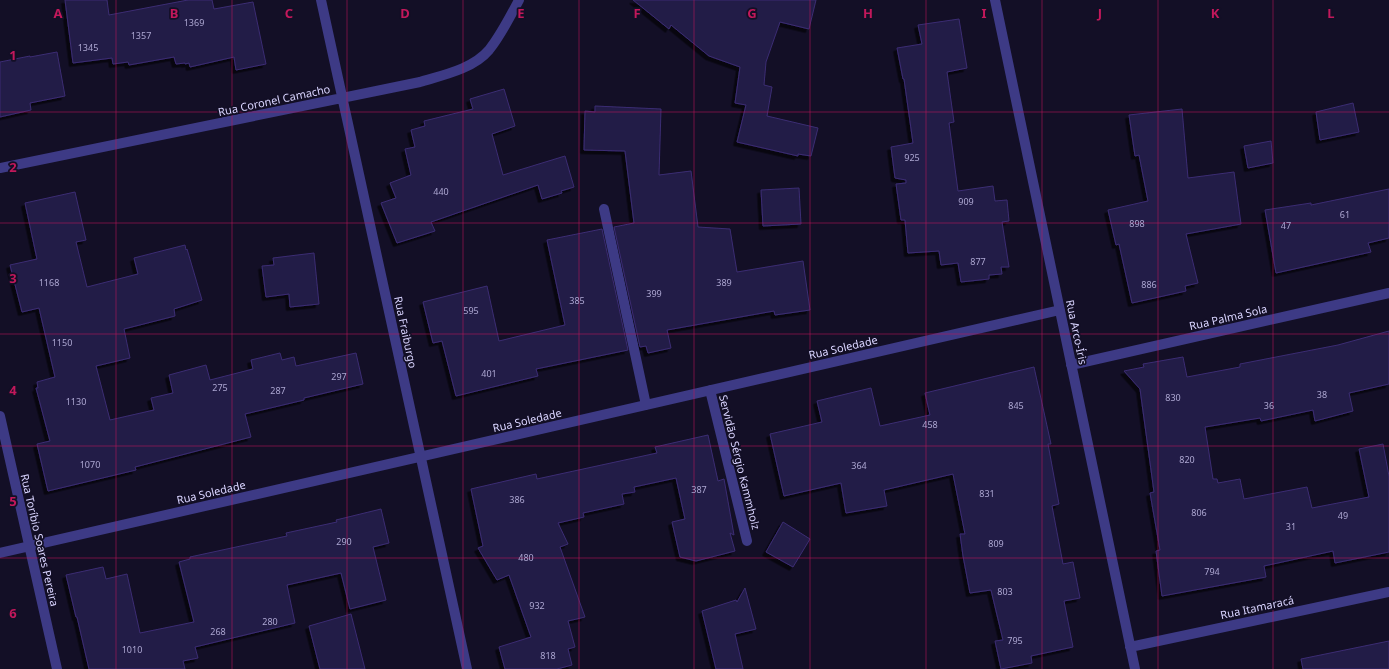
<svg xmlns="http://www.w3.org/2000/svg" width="1389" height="669" font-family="'Noto Sans',sans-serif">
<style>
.building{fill:#241b47;stroke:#3b2d73;filter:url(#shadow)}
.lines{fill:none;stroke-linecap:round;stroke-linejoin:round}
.minor{stroke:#3d3a85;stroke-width:10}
.grid{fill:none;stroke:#c2185b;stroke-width:1;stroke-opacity:0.55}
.labels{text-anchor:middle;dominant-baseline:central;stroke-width:3.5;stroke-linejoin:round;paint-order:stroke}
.number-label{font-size:9px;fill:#aca6d1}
.street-label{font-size:11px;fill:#d9d4ff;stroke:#130f26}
.grid-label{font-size:13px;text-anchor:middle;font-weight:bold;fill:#c2185b;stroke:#130f26;stroke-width:3.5;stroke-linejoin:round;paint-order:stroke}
</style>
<defs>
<filter id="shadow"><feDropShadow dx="-3.5" dy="3.5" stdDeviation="0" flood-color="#0009"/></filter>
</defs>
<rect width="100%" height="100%" fill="#130f26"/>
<path class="building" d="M65 0H107L109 15 188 0H212L214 9 253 2 266 64 236 70 234 57 190 67 189 63 185 64V63L176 64 174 57 129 65 128 62 113 64 112 58 73 63Z
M633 0H816L809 29 780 22 766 62 764 85 772 87 767 116 818 128 811 156 798 154V156L737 142 746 105 735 103 740 67 709 56 671 25 669 29Z
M959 19 967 68 947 72 954 122 949 123 958 191 993 186 995 201 1007 200 1009 221 1002 222 1009 267H1001L1002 274 989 275V279L961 282 958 263 941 265 939 251 908 253 905 220H901L896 184 906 183V180L895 178 891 147 913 143 904 79H903L897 48 922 44 918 25Z
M57 52 65 96 30 103 31 110 0 117V62L30 56V57Z
M504 89 515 126 492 134 503 175 565 156 574 187 561 191 562 193 542 199 538 185 431 222 435 231 397 243 381 203 396 198 390 183 411 175 405 149 415 147 411 130 425 126 424 121 473 109 470 99Z
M1353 103 1359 132 1320 140 1316 112Z
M595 106 661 109 659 175 691 171 698 227 730 229 737 272 803 261 810 310 775 315 774 311 667 330 671 348 648 353 646 346 640 347 614 227 634 223 625 151 584 150 585 111 595 112Z
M1182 109 1188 178 1234 172 1241 224 1186 234 1198 283 1185 286 1186 291 1132 303 1119 244 1116 245 1108 210 1148 201 1139 155 1135 156 1129 115Z
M1271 141 1273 163 1248 168 1244 146Z
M799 188 801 224 763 226 761 190Z
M1389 189V238L1368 243 1371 252 1276 273 1265 210 1311 203V205Z
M75 192 86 240 76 242 87 287 138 274 134 258 185 245 186 250 187 249 202 300 174 309 175 316 124 329 130 358 96 366 110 420 154 410 151 398 173 393 169 375 206 365 210 380 253 369 251 360 280 353 282 360 294 357 296 366 356 353 363 384 304 398V400L245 414 251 437 135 467 136 470 48 491 37 444 50 441 36 388H38L37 382 55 377 39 308 22 312 10 265 37 259 25 203Z
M602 229 628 350 536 369 538 376 456 396 442 341 433 343 423 302 487 286 499 341 565 325 547 240Z
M314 253 319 304 290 307 289 294 266 297 262 266 274 265 273 258Z
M1389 331V384L1349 393 1353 411 1315 421 1313 410 1261 421 1260 418 1205 427 1213 479H1217L1218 483 1240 479 1244 499 1307 487 1312 508 1369 497 1359 449 1383 444 1389 476V552L1335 563 1333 551 1264 566 1266 577 1162 596 1156 551 1160 550 1150 493 1154 492 1140 389 1124 371 1144 367 1143 364 1183 357 1187 377 1240 367V364L1338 345Z
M1034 367 1051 444H1048L1059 504 1052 506 1063 564 1073 562 1080 598 1064 601 1073 647 1031 656 1032 663 1001 669 995 641 1003 640 991 590 970 593 963 556 960 534H965L953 474 884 490 887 506 846 513 841 483 784 496 770 434 822 422 817 401 871 388 880 426 930 415 925 393Z
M708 435 718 481 724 479 734 535 730 533 735 551 696 561 680 557 672 522 685 519 676 478 634 487 635 492 622 494 624 504 583 513 584 517 558 523 568 544 560 547 585 617 568 621 575 647 568 649 572 665 557 669H505L499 647 531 637 509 575 497 580 478 548 483 546 471 489 536 474 537 479 657 453 655 447Z
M381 509 389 543 373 547 386 600 350 609 341 573 287 585 295 623 195 647 198 658 183 661 185 669H89L77 617H76L66 575 103 567 106 579 127 574 140 633 194 622 179 562 190 559V557L287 536 286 533 337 522 336 520Z
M783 522 810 539 793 567 766 552Z
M745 588 756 629 735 634 743 669H716L702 611 736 600 737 602Z
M351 614 365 669H320L309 626Z
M1389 641V669H1303L1301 659Z"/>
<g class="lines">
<path class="minor" d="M321 0 467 669
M995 0 1135 669
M0 168 420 82C443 75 473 69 489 50 501 35 510 17 519 0
M604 209 646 405
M1071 365 1389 293
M710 390 747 541
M0 416 57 669
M0 553 1060 310
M1130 647 1389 592"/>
</g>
<path class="grid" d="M116 0V669M232 0V669M347 0V669M463 0V669M579 0V669M694 0V669M810 0V669M926 0V669M1042 0V669M1158 0V669M1273 0V669M0 112H1389M0 223H1389M0 334H1389M0 446H1389M0 558H1389"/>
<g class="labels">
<g class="number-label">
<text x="194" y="22">1369</text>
<text x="141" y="35">1357</text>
<text x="88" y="47">1345</text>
<text x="912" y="157">925</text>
<text x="441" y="191">440</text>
<text x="966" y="201">909</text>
<text x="1345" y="214">61</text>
<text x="1137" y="223">898</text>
<text x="1286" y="225">47</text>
<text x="978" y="261">877</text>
<text x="49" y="282">1168</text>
<text x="724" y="282">389</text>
<text x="1149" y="284">886</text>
<text x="654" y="293">399</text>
<text x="577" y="300">385</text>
<text x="471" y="310">595</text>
<text x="62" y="342">1150</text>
<text x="489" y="373">401</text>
<text x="339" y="376">297</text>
<text x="220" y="387">275</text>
<text x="278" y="390">287</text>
<text x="1322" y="394">38</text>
<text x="1173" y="397">830</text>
<text x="76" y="401">1130</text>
<text x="1016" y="405">845</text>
<text x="1269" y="405">36</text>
<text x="930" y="424">458</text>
<text x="1187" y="459">820</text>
<text x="90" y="464">1070</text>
<text x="859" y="465">364</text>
<text x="699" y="489">387</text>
<text x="987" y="493">831</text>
<text x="517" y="499">386</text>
<text x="1199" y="512">806</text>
<text x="1343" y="515">49</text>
<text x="1291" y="526">31</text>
<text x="344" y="541">290</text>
<text x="996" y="543">809</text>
<text x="526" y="557">480</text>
<text x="1212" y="571">794</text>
<text x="1005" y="591">803</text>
<text x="537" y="605">932</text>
<text x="270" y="621">280</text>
<text x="218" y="631">268</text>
<text x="1015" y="640">795</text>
<text x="132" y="649">1010</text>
<text x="548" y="655">818</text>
</g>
<g class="street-label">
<text transform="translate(274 100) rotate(-12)">Rua Coronel Camacho</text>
<text transform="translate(1228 317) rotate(-13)">Rua Palma Sola</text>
<text transform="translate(406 332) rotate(78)">Rua Fraiburgo</text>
<text transform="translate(1077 332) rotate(78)">Rua Arco-Íris</text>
<text transform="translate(843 347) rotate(-13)">Rua Soledade</text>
<text transform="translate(527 420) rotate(-13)">Rua Soledade</text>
<text transform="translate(740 462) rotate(76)">Servidão Sérgio Kammholz</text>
<text transform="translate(211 492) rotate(-13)">Rua Soledade</text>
<text transform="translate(40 540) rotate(77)">Rua Toríbio Soares Pereira</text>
<text transform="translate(1257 607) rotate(-12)">Rua Itamaracá</text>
</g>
</g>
<g class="grid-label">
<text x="58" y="18">A</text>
<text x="174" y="18">B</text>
<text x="289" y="18">C</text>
<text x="405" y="18">D</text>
<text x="521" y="18">E</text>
<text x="637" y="18">F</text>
<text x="752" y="18">G</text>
<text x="868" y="18">H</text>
<text x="984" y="18">I</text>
<text x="1100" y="18">J</text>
<text x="1215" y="18">K</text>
<text x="1331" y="18">L</text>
<text x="13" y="60">1</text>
<text x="13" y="172">2</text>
<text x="13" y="283">3</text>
<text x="13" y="395">4</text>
<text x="13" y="506">5</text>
<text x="13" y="618">6</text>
</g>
</svg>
